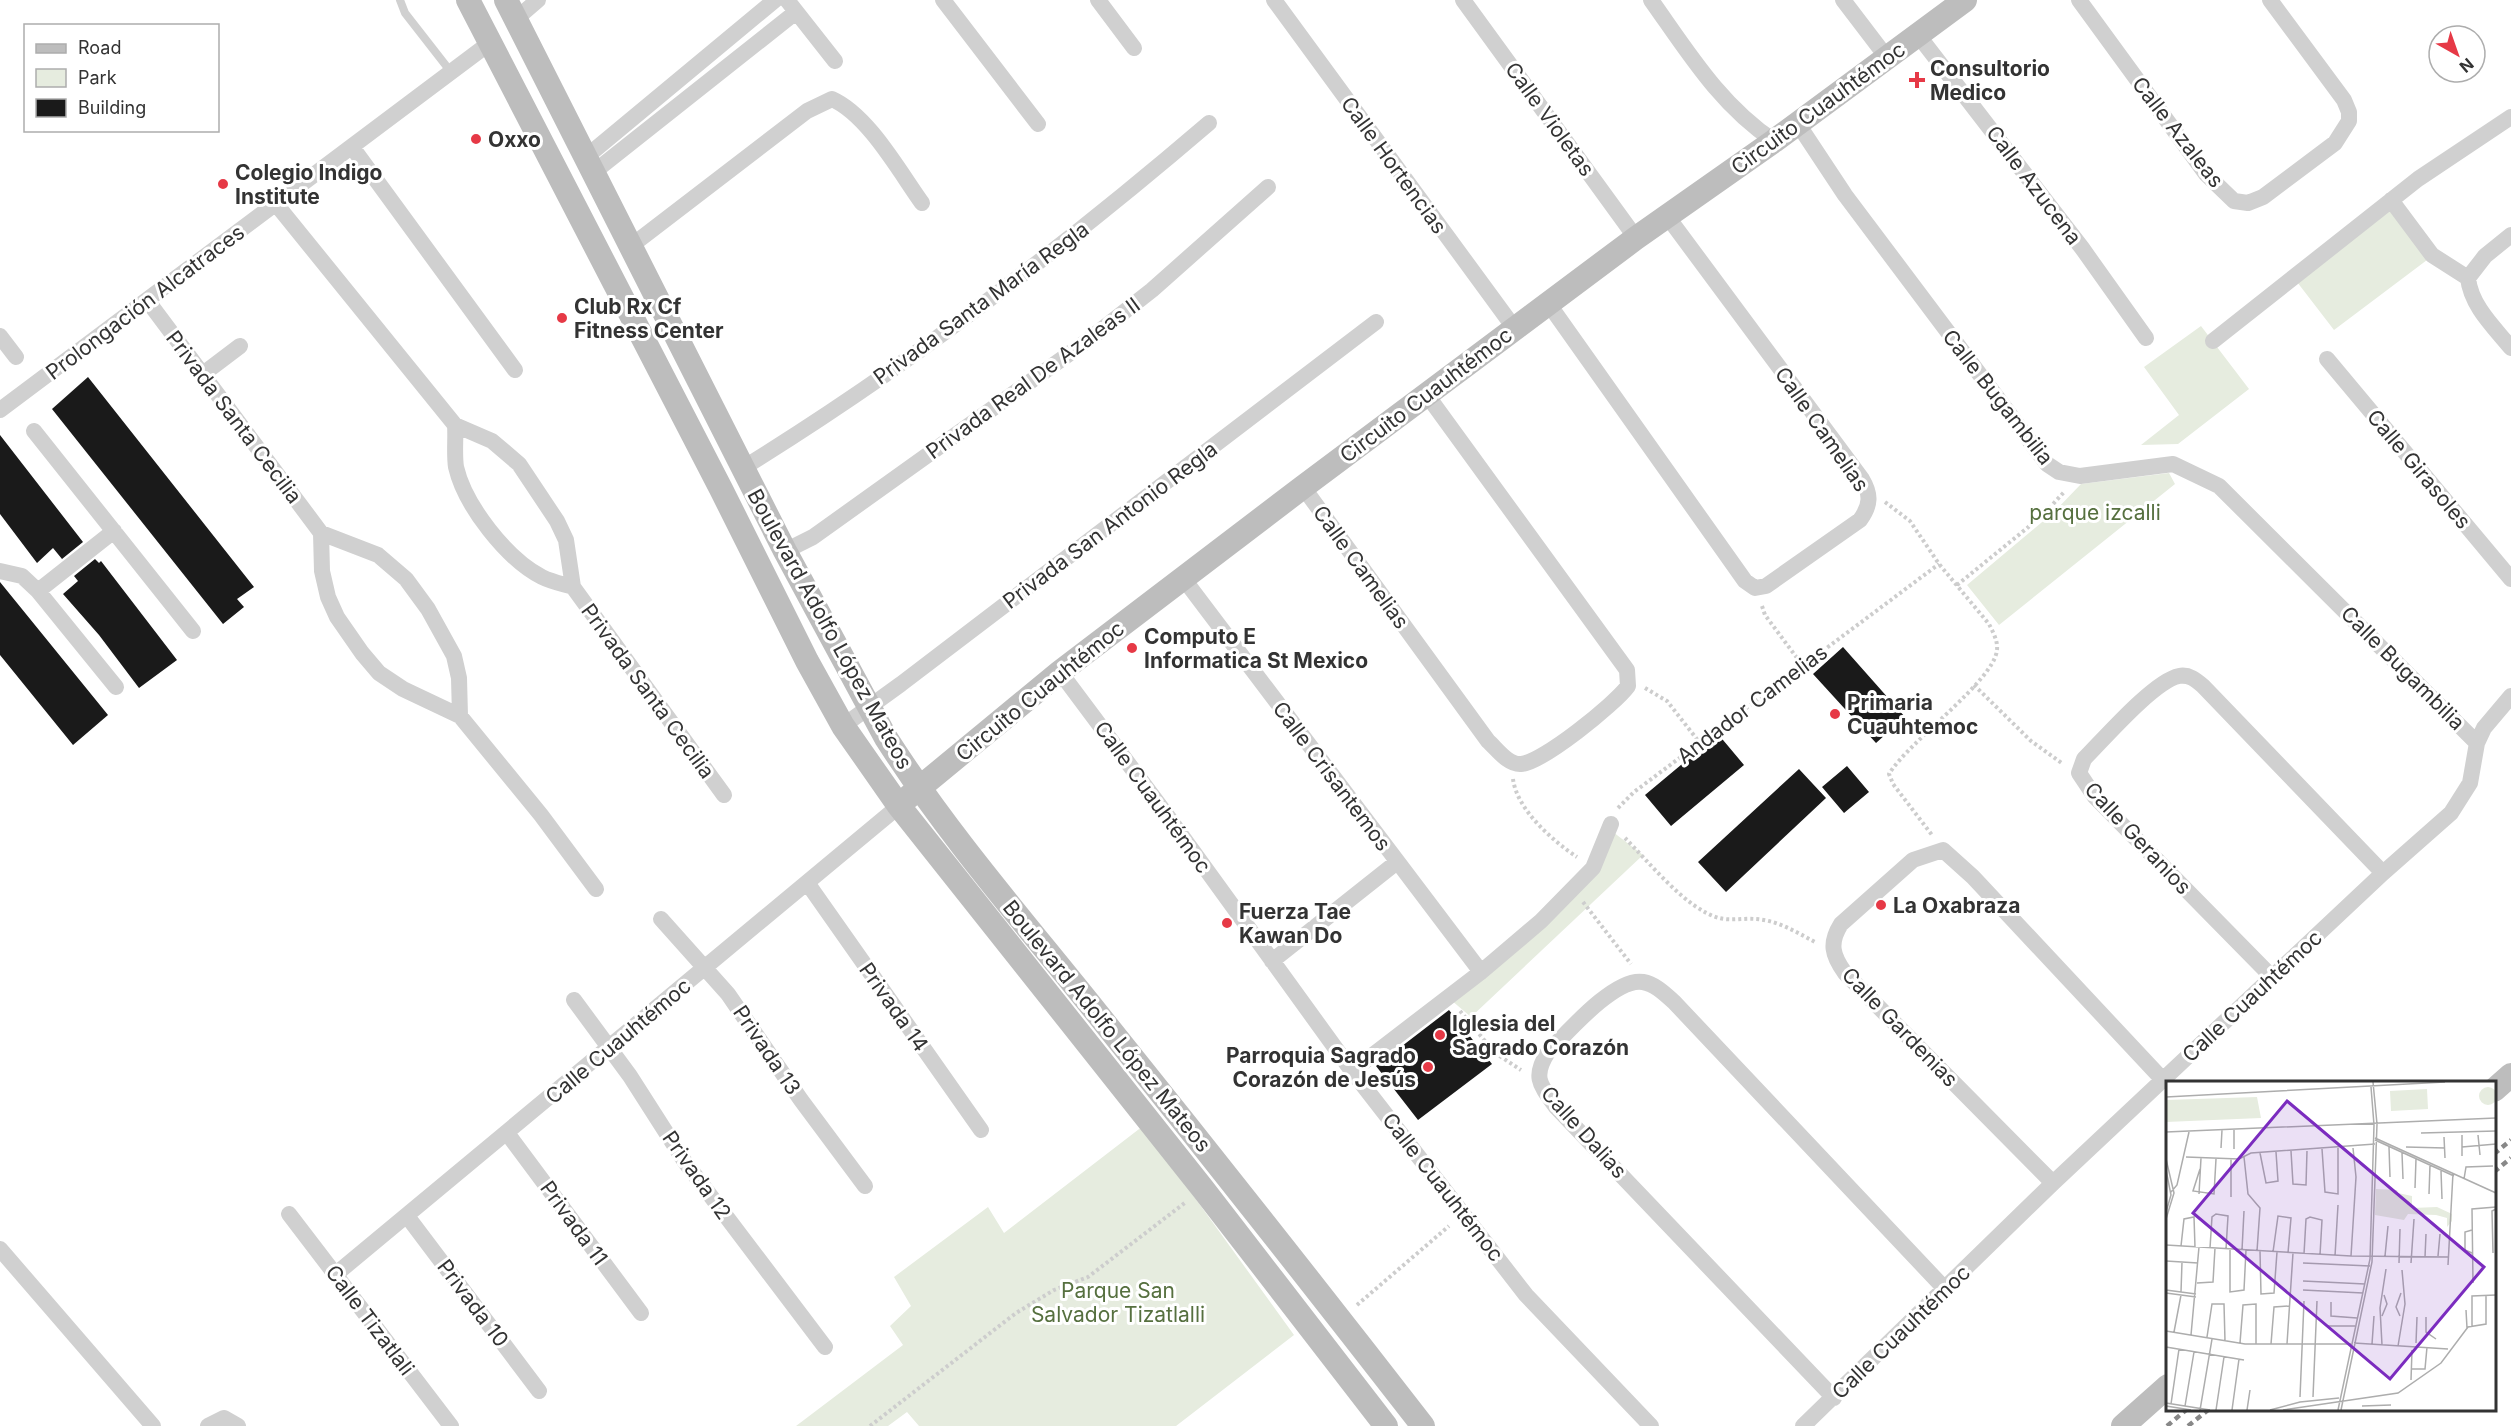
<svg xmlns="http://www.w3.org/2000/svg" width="2511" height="1426" font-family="Inter,sans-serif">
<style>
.green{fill:#e6ecdf}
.building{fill:#1a1a1a}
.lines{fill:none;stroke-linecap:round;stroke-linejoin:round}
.path{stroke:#cdcdcd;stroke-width:4;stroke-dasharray:3 3;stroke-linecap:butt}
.lane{stroke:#d0d0d0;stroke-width:8}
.street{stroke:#d0d0d0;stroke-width:16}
.secondary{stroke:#bdbdbd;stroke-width:24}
.rail{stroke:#888;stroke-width:4.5;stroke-dasharray:6 4.5;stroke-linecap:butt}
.poi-dot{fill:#e63946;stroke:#fff;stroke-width:2}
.labels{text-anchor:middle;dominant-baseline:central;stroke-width:6;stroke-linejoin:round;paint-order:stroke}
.poi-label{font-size:21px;font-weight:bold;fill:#333;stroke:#fff;text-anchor:start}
.street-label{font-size:21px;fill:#333;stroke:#fff}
.park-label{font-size:21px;fill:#56703f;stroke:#fff}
.inset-road{fill:none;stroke:#adadad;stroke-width:1.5}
.view{fill:#7b2cbf;fill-opacity:0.15;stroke:#7b2cbf;stroke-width:3}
.inset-edge{fill:none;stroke:#333;stroke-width:3}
</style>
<rect width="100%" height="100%" fill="#fff"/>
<path class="green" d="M2391 204 2431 257 2334 330 2294 278Z
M2201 326 2249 389 2178 444 2141 445 2179 415 2144 367Z
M2169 473 2175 484 1999 625 1967 585 2054 512 2081 484Z
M1613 832 1643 855 1471 1017 1451 1000 1574 897Z
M1143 1126 1294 1335 1176 1426H919L907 1412 888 1426H796L903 1345 890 1326 911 1306 894 1277 988 1207 1004 1233Z"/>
<path class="building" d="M88 377 254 587 237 599 244 607 223 624 52 409Z
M0 435 83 542 62 559 53 548 37 563 0 514Z
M95 559 99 563 101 561 177 660 139 688 99 635 63 594 78 581 74 576Z
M0 582 108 715 73 745 0 655Z
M1843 647 1905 717 1876 743 1813 674Z
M1718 734 1744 765 1671 826 1645 795Z
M1847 766 1869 792 1844 813 1822 787Z
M1799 769 1826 798 1726 892 1698 862Z
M1449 1010 1492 1064 1418 1120 1376 1066Z"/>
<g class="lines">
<path class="path" d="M1885 502 1910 521 1939 564 1989 624C1993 632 1998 641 1997 650 1994 681 1909 741 1889 774L1893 784 1932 835
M1957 585 2042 516 2065 491
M1762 606 1765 615 1803 666
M1974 685 2031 741 2063 764
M1645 688 1667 701 1700 743
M1513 779C1517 810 1553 841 1577 857
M1618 808 1634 792 1939 564
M1625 838C1649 862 1686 909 1719 918 1730 921 1744 918 1755 919 1777 920 1796 932 1815 942
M1583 902 1631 964
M1460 1011 1495 1053 1521 1070
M1357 1305 1449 1226
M870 1426 1016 1313 1054 1290 1088 1277 1186 1202"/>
<path class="lane" d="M400 0 405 13 451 72"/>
<path class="street" d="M787 0 835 61
M943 0 1038 124
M1098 0 1134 48
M1274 0 1515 329
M1463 0 1636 238
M1651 0C1688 52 1720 105 1774 141
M1843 0 1888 59
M2079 0 2206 174 2234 201 2248 203 2263 197 2335 143 2349 121V112L2344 100 2270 0
M516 19 538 0
M1918 35 2082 248 2146 338
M1798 124 1845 195 2047 464 2059 472 2080 476 2173 464 2219 486 2477 743
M352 147 515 370
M586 157 775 0
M594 172 796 12
M2391 200 2432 255 2468 278C2471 306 2494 327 2511 348
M276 204 455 425 492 441 519 464 557 521 566 540 573 587 724 795
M631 246 807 111 832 99C868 115 899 171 922 203
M2468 278 2485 256 2511 235
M147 300 321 533 378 555 406 579 428 609 454 656 459 678 460 716
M1548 303 1745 581 1755 588 1766 586 1860 520C1871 505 1871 494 1862 479L1667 216
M0 336 16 357
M2213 341 2418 179 2511 117
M2327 359 2511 579
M203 374 240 346
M0 410 491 42
M455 425C456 438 454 454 456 467 465 506 507 559 542 577 552 582 563 584 573 587
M34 431 193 631
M743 468C908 366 1062 249 1209 123
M1303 487 1488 741C1497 749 1508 765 1521 764 1542 763 1615 704 1628 686L1627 670 1427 395
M321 533 322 571 328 597 337 617 362 653 379 673 403 689 460 716 541 815 596 889
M785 551 813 537 1087 341 1152 290 1268 187
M0 571 22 576 38 591 116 687
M1183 578 1481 972
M38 591 114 531
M1060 672 1166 814 1352 1071 1526 1295 1651 1426
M843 726 901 684 1376 322
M808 884 981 1130
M661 919 728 994 801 1100 865 1186
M1272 961 1397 862
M2272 977 2095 797 2079 773 2084 759C2104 739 2154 681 2179 676 2189 674 2196 680 2203 686L2383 873
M574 1000 630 1076 685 1162 825 1347
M1352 1071 1481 972 1541 921 1593 868 1611 824
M507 1133 641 1313
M2053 1183 1845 973C1832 955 1829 943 1841 924L1913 860 1943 850 1973 877 2163 1080
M289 1214 451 1426
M407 1216 539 1391
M0 1249 153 1426
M336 1274 899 806
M1834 1398 1556 1107C1540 1085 1532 1077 1548 1052 1567 1033 1615 977 1643 982 1655 984 1665 994 1674 1002L1945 1289
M208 1426 224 1418 238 1426
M1803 1426 2053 1183 2383 873 2451 813 2470 783 2477 743 2484 728 2511 696"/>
<path class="secondary" d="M468 0 721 489 807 661 843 726 899 806 1203 1189 1386 1426
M506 0 785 551 886 738C948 835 1025 923 1096 1012 1206 1149 1315 1287 1423 1426
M906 799 1060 672 1303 487 1636 238 1774 141 1965 0
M2494 1090 2511 1075
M2123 1426 2168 1386"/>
<path class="rail" d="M2494 1154 2511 1140
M2494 1172 2511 1158
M2167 1426 2186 1410
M2188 1426 2208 1410"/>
</g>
<g class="poi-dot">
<path d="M1914 71h6v6h6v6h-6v6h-6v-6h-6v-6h6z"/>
<circle cx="476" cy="139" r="6"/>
<circle cx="223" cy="184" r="6"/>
<circle cx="562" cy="318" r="6"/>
<circle cx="1132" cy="648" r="6"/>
<circle cx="1835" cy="714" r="6"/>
<circle cx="1881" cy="905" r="6"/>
<circle cx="1227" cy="923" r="6"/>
<circle cx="1440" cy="1035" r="6"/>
<circle cx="1428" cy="1067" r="6"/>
</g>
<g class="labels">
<g class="poi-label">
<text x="1930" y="68">Consultorio<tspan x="1930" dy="24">Medico</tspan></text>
<text x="488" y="139">Oxxo</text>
<text x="235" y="172">Colegio Indigo<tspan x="235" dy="24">Institute</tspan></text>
<text x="574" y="306">Club Rx Cf<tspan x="574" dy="24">Fitness Center</tspan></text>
<text x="1144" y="636">Computo E<tspan x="1144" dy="24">Informatica St Mexico</tspan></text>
<text x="1847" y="702">Primaria<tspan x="1847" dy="24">Cuauhtemoc</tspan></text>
<text x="1893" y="905">La Oxabraza</text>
<text x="1239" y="911">Fuerza Tae<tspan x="1239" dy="24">Kawan Do</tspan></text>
<text x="1452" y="1023">Iglesia del<tspan x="1452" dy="24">Sagrado Corazón</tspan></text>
<text x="1416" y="1055" text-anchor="end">Parroquia Sagrado<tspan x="1416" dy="24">Corazón de Jesús</tspan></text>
</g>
<g class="street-label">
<text transform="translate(1818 108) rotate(-36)">Circuito Cuauhtémoc</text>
<text transform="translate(1550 119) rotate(54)">Calle Violetas</text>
<text transform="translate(2178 132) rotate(52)">Calle Azaleas</text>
<text transform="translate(1394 165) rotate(54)">Calle Hortencias</text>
<text transform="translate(2034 185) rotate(53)">Calle Azucena</text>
<text transform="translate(145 302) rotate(-37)">Prolongación Alcatraces</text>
<text transform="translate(981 303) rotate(-36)">Privada Santa María Regla</text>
<text transform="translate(1033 378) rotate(-36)">Privada Real De Azaleas II</text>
<text transform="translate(1426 395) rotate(-37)">Circuito Cuauhtémoc</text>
<text transform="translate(1998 397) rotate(52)">Calle Bugambilia</text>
<text transform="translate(234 417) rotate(53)">Privada Santa Cecilia</text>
<text transform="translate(1822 429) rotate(55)">Calle Camelias</text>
<text transform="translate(2419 469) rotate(50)">Calle Girasoles</text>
<text transform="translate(1110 525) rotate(-37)">Privada San Antonio Regla</text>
<text transform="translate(1361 567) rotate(54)">Calle Camelias</text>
<text transform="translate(830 629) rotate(61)">Boulevard Adolfo López Mateos</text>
<text transform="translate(2403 668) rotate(45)">Calle Bugambilia</text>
<text transform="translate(648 691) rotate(54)">Privada Santa Cecilia</text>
<text transform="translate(1040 691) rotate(-39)">Circuito Cuauhtémoc</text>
<text transform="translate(1752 704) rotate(-37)">Andador Camelias</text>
<text transform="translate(1332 776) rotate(53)">Calle Crisantemos</text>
<text transform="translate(1153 797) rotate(54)">Calle Cuauhtémoc</text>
<text transform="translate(2138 838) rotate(47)">Calle Geranios</text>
<text transform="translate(2252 996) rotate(-43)">Calle Cuauhtémoc</text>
<text transform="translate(894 1007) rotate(55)">Privada 14</text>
<text transform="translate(1107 1026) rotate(51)">Boulevard Adolfo López Mateos</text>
<text transform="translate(1900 1027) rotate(46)">Calle Gardenias</text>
<text transform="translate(618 1041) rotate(-40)">Calle Cuauhtémoc</text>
<text transform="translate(767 1050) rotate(56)">Privada 13</text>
<text transform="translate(1584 1132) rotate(48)">Calle Dalias</text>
<text transform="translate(697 1175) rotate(55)">Privada 12</text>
<text transform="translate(1443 1187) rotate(52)">Calle Cuauhtémoc</text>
<text transform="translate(574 1223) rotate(54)">Privada 11</text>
<text transform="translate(473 1303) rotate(53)">Privada 10</text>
<text transform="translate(370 1320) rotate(53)">Calle Tizatlali</text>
<text transform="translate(1901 1332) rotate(-44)">Calle Cuauhtémoc</text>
</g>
<g class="park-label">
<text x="2095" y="512">parque izcalli</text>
<text x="1118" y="1290">Parque San<tspan x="1118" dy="24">Salvador Tizatlalli</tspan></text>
</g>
</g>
<g transform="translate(2166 1081)">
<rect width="330" height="330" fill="#fff"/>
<path d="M313 15a9 9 0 1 1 18 0a9 9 0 1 1-18 0ZM261 8 262 28 225 30 224 10ZM91 16 95 37 0 41V19ZM210 108 231 109 232 112 246 115V127L271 126 286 133V140L281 146V137L270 134 242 133 238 139 209 134Z" fill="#e6ecdf"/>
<path class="inset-road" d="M0 16 279 1M0 51 330 37M255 52 330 50M296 54V75M312 54 314 74M278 56 279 77M209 57 330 112M209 59 288 95M223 66 224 96M240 66 279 67M296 66 330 63M55 67 56 49M68 68V49M156 68 159 111 172 113V67M125 70 127 103 140 104 141 70M94 72 100 102 112 100 110 71M236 72 237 98M20 76 73 78 85 72 209 63M78 76 82 113 94 127 91 170M0 78 8 112 0 138M34 88 27 110 48 113 50 78M0 89 5 114 0 131M275 90 276 118M298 98 300 86 327 85M249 107 250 78M5 111 11 104 23 51M33 113 35 77M263 113 264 84M65 116V78M306 149 299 151V169L306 172M0 164 185 175 282 176M15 165 18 138 28 136 29 166M44 167 46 136 50 133 62 135 60 168M64 168V211L78 209 80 169M76 169 78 130M94 170 95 213 108 212 111 171M107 171 112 135 125 137 122 172M327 172 326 130 330 128M138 173 140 138 144 136 156 139 154 174M169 175 172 124M185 175 190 96 187 67M219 175 222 145M272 175 274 153M259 176 260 153M0 180 32 182M137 182 204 185M233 182 234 148M245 182 248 138M282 184 287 92M137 200 199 203M31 202 47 201 49 167M307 202 306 128 330 126M0 209 30 213M137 209 197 212M15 211 16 181M0 212 30 216M165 221V235L191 237M300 229 301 247M216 235 221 223 218 214M234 235 230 226 235 212M260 236V251L270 258M162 245H189M306 245V215L330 214M0 250 79 263H185M8 251 15 214M25 254 33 166M41 256 46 223H58L59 260M74 262 77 224 90 223V263M188 262 282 268M250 262 251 236M105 263 108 226 123 225M121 263 127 172M206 263 208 235M216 264 214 227 220 188M232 265 239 223 236 189M0 266 78 279M246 288H259L261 266M245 299 246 269M134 316 138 220M147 316 151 220M0 322 44 329M5 323 13 268M0 325 25 329M19 325 28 271M196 325 225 324M34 329 46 258M50 329 58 276M66 329 73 278M81 329 84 309M104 329 134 321 173 317M117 329 232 312 275 282 302 246 320 243V215M172 329 204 178 208 44 205 6M175 329 206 181 211 43 207 1"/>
<path class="view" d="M121 20 318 186 224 298 27 132Z"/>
<rect width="330" height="330" class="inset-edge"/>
</g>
<rect x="24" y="24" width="195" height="108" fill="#ffffff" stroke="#adadad" stroke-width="1.5"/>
<rect x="36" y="44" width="30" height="9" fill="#bdbdbd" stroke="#adadad" stroke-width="1.5"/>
<text x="78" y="54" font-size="18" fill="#333333">Road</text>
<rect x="36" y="69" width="30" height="18" fill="#e6ecdf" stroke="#adadad" stroke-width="1.5"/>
<text x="78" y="84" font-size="18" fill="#333333">Park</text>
<rect x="36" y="99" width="30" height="18" fill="#1a1a1a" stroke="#adadad" stroke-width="1.5"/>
<text x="78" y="114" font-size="18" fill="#333333">Building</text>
<g transform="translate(2457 54) rotate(140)"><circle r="28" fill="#ffffff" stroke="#adadad" stroke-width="1.5"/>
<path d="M0-4.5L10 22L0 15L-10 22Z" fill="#e63946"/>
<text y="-9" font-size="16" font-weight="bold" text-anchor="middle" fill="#333333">N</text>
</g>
</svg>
